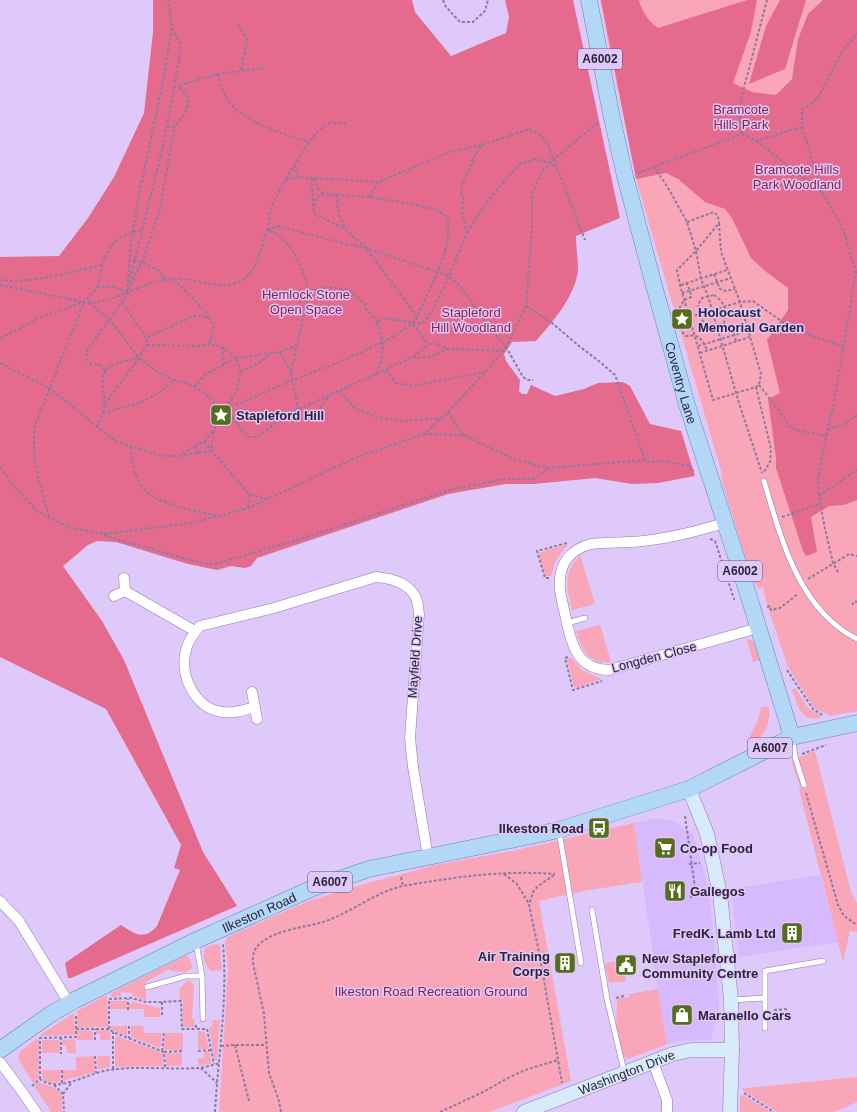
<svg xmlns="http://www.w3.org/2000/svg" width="857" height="1112" font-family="Arial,sans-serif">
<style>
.built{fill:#d7b9fd}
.green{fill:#faa6b9}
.forest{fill:#e46b8d}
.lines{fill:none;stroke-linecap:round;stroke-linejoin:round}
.lane-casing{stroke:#9178b1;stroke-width:6}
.street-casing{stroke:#9178b1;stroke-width:11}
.secondary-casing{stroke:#9178b1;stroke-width:15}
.primary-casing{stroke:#6287b1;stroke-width:17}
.path{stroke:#8c7ba0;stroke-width:2;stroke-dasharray:3 2;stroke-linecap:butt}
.lane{stroke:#fff;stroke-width:5}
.street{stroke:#fff;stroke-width:10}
.secondary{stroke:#d8ebfb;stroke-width:14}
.primary{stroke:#b2d7f7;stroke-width:16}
.labels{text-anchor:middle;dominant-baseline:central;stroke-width:3;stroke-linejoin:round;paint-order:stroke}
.shield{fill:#dec9fa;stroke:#625473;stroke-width:1}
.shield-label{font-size:12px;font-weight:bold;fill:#2d2239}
.park-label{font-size:13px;fill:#8c1f46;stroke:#dec9fa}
.poi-label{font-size:13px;font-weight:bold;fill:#2d2239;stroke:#dec9fa;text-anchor:start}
.street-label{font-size:13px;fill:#2d2239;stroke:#dec9fa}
</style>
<rect width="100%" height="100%" fill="#dec9fa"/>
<path class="built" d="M653 819 671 820 688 830 693 834 700 856 709 892 715 951 719 1007 711 1040 679 1041 667 1044 658 989 634 823Z
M820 875 838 942 739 957 731 889Z"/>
<path class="green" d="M600 0H857V711L831 716 814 708 788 667 767 605 763 587 758 588 751 576 721 478 722 474 638 186 610 53Z
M568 544 556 560 551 576H545L538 553Z
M580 555 595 604 572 610C567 588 562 574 580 555Z
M600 625 611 662C589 665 581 649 576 631Z
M747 639C757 641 758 651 760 660L753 662Z
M571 658 582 670 601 679 576 688 574 686 567 659Z
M795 688 809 709 820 715V718C799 722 798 704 792 690Z
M761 707H769C771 724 765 741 746 743L758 720Z
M815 751 851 892 857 903V932L850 931 843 962 799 789 801 788 791 761Z
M634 823 642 882 583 891 539 901 571 1081 490 1112H219L228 969 225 944 227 937 306 902 346 889 435 865 512 851Z
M217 944 220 946 222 970 210 971C205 963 201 956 206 947Z
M185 956C191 957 192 963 192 968L186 972 172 971 169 969 146 982V1000L132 996V993L121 992V996L112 997 111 993Z
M617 961 619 970H624L626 981 609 983 605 965 606 963Z
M190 980 194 986 192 1019H194L195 1027H183V1000L179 999 180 988 187 981Z
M658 989 667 1044 628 1059 623 1056 616 1028 617 999 629 997V994Z
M107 995 108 1027 77 1028V1011Z
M110 1001H127V1009H110Z
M134 1002 160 1008V1017H144V1009H129V1004Z
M74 1013 75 1035 40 1036V1035Z
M213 1020H220L217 1060 215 1061 209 1027H212Z
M110 1026H127V1036L112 1030 110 1028Z
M131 1026H143L144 1033H162L160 1048 131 1037Z
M77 1030 93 1031V1040H77Z
M96 1030H109L111 1040H100V1034H96Z
M198 1031 205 1032 209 1049H198Z
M165 1033H183V1050H165L163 1049Z
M117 1036 163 1053V1066L115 1067V1038Z
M36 1039 39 1040V1078L33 1083 18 1059 20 1052Z
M75 1039 76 1053H67L66 1045H62V1040Z
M42 1040H59L60 1053H42Z
M209 1051 212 1063 198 1066V1058H204V1052Z
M166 1053H182V1066H166Z
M94 1056 95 1072 63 1081V1070H76V1057Z
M97 1056H110V1067L98 1070Z
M42 1070H60L61 1082C53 1083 48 1084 43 1079Z
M857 1077V1102L834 1112H778L742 1090 743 1088H747Z
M39 1082 42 1084 53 1087 62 1094V1112H51L34 1086Z
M743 1095 771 1112H740V1096Z"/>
<path class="forest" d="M153 0H412L415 12 451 56 506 33 509 17 505 0H573L620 218 576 236C576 247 578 259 578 270 576 295 552 323 536 341L512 342 504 354 506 361 520 380 519 391 522 394H527L531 385 555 396 584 389 598 383 623 382 630 386 650 424 681 431 695 476 658 483 632 484 595 478 534 484H506L448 494 257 558 251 566 245 568 231 566 217 570 188 564 116 542 97 541 88 545 63 566 102 621 124 660 203 852 237 906 71 978H68L65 963 121 925C135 934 144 941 157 926L180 870 174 868 181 845 106 709 0 657V257L59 256 88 218 114 177 144 113 153 32Z
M601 0H639C641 10 649 22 658 28L747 0H757L751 32 733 83 752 92 776 95 792 79 798 39 808 14 823 0H857V500L844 505 829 506 811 517 817 552 806 556 803 551 776 468V458L768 399 780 393 767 340 788 310V288L765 271 751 258 732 218 725 209 705 202 678 179 666 173 636 179Z
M780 0H806L785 69 749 84 766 26Z"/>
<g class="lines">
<g class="lane-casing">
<path id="lane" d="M764 481C781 539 799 610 857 639
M567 623 585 618
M793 740 795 757 804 785
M559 831 581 963
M592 910 607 999 624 1071
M196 943 202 976 203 1019
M147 987 186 976H202
M732 1000 765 998
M765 1028V971L823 961"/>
</g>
<g class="street-casing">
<path id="street" d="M724 523C698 531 671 538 643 541 626 543 608 542 591 544 567 550 558 567 560 590 562 602 565 613 567 624 573 649 579 669 609 670L758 628
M125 591 195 631
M114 596 125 591 124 578
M252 692 257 719
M255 707C244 710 233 714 222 712 194 708 179 674 186 650 188 641 194 633 200 626L274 608 376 577C389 578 407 582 415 596 418 601 418 608 419 614L410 738 413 767 428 857
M0 901 19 921 69 1003
M0 1062 23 1093 36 1112
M653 1062 667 1100V1112"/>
</g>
<g class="secondary-casing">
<g id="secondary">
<path d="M689 789 707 834 720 894 731 1000 732 1050 730 1112"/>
<path id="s1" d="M524 1112 673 1054 691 1050H732"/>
</g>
</g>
<g class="primary-casing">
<g id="primary">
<path id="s2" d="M589 0 612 118 625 176 653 282 687 405 748 594 792 737"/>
<path id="s3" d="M0 1050 51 1014 75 1000 195 941 313 888 369 869 559 830 689 789 792 737 857 723"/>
</g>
</g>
<path class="path" d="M443 0 446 7 460 22H473L485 11 488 0
M238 25 247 40 241 70
M217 74C220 82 222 90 226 97 240 122 283 134 309 142
M174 87 217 74 264 68
M167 127 175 126C182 118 191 108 187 97 185 93 181 89 179 86
M742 134 756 141 822 192 842 227 856 272 834 403 826 436 818 480 819 496 825 529 833 563 839 574
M742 134 740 125 741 99 767 0
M756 141 802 127
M294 165 298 177 379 182 452 151 482 145
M654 167 667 186 687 222 696 251 701 279 708 296 739 403 762 473
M638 173 742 134
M312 178 313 206
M314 178 318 188 323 194
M286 180 298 177
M822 192 802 127V110L818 98 842 52 857 33
M336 195 339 214 345 228
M369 197 378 183
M687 222 714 212 718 216 719 223
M719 223 721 252 740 302 761 374 759 385 756 387 713 400 680 285 677 270 696 251Z
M267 230C269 223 269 213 272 206 278 191 312 131 326 125 331 122 341 123 347 123
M268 230 278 226 350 245 366 248 449 276 459 285 495 334 506 347 523 377 528 380H533
M467 232 490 198 520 164 536 159 550 163 556 168
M134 259 158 270 166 280
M714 274 720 289 726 291 735 289
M174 279 206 312 208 319
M0 280C30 284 72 272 102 265
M129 283 162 150 179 61 181 45 172 28
M0 285 83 302
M681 285 727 270
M98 287C103 257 108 236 142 230
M127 292 131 243 138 200 162 86 172 27 168 0
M682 293 731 278
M714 295C725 302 727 311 724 323L709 327 703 322 698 305 702 298Z
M122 302 147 339
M89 303 109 319 139 358 159 373 174 380
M526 306 552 323 579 346 600 362 615 375 645 460
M677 313 684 300 691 297 690 290 686 283
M690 317 740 302 753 301 794 330 843 346
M377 322C384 345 385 349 377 373
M413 324 428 344
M682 332 686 336C699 334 702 339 707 350
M0 338 15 331 39 318 84 302C107 306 138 285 160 281 167 279 177 278 185 279 200 281 220 289 236 283 258 276 260 249 267 230 291 237 303 269 309 291L329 287 348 290 364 303 366 309 377 322 382 319H391L413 323 421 324 425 321 433 310 449 276 467 233 462 211 463 197 461 192 462 185 474 157 482 145 529 129 539 134 547 142 585 240
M736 341 733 331 735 328 745 323
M147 345 200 346 209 344 218 346 222 347 236 358 241 371
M698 346 748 331
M222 347 224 364
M280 352 291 372
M271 353 280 352 297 345
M700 353 750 337
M413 357 428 344H437L447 349
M0 363 49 388 115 441 162 456H179L198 444 204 442 214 430
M105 370 100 365 90 363 87 359 86 352 122 302 142 262 159 212 175 126
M386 370 396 383 412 386 485 372
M759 385 781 413 789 426 796 430 826 436
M194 387 206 374 236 358 271 353 258 364 241 371 236 392 226 407
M756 387 771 449 770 462 764 472
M340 391 354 408 376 417 402 421 441 418
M105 404 139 358 147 345V339L150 336 194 316H201L210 319 214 327 209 344
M226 408C248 401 269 390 290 381 317 370 404 340 417 317 429 289 454 248 447 217L437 210 411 204 369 197 323 194 317 197 313 207 315 214 345 229 366 248 417 317
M298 410 291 372 309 291
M448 412 457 427 464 435
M103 413C106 404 104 397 103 388 99 363 119 363 138 358
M284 416C309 424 316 415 329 396
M97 427 103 413 142 402 160 392 174 380 192 385 213 400 221 414
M828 429 843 425 857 415
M424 434 464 435 513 459 549 468 645 460 649 462 662 461 690 466 692 471 694 470
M204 442 249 494 266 499
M131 446C130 464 137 488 154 497 173 507 196 511 216 516
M195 446 196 450 201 453
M179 456 211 451 214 430 226 408 243 432 249 437H258L284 416 413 357C425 360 436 355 447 349L503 351
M0 467 13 485 38 512 71 528 104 534 192 523 248 508 355 458 424 434 448 412 486 371 506 347 526 306 532 228V194L542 171 554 159 599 122
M819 496 857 470
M248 508 249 494
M49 517C41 486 30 458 35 425L84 302 98 287H114L126 292
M782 517 820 504
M104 535 116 539 205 564H215L310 536 449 490 504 479H533L549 468
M710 539 715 541 734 599H735
M549 578H545L537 551 567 543
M808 579 846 556 849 554 857 556
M852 605 855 601 857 602
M767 607 770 606 771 610 780 608 798 594
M568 657 565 658 573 690 602 681
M787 670 813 709 824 716
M802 754 826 745
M806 793 838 905 844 916 857 925
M685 816 696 895H691V898
M689 864 700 863
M504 874 517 884 529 904
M554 875 538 886 533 892 529 905 539 952 562 1083
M401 877 403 886
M616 998 624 996V994
M162 1002V1017
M128 1010V999
M774 1010 789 1009
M76 1016V1029
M196 1025V1029H207L214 1064
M129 1026V1038
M109 1029V999L131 998 146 1002H160L181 1001 182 1029H196
M61 1037V1054
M95 1040V1029
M235 1045 249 1101
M221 1046 235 1045H266
M162 1051 164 1032
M198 1051 211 1050
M164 1052 183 1051
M95 1056 96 1073
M201 1068 217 1083
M113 1069V1032
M62 1070V1083
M40 1079V1038L76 1037V1029H109L113 1032 164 1052 165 1068
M54 1085 63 1094 64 1112
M32 1086 40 1079C57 1093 85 1075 104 1071 135 1065 167 1070 199 1068 206 1067 213 1065 220 1063
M744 1093 774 1112
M63 1094 72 1082
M215 1112C218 1056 228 1000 223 944
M281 1112 279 1101 269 1073 264 1014 253 963C252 954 255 947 262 942 279 929 303 928 323 922 351 913 375 892 403 886 454 877 503 870 555 874
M440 1112 483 1092 508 1078 525 1070 558 1060"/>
<use href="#lane" class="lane"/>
<use href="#street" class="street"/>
<use href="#secondary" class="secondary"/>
<use href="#primary" class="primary"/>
</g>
<defs>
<g id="sight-square" transform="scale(1.15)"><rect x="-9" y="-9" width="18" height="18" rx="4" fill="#566d1d" stroke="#dec9fa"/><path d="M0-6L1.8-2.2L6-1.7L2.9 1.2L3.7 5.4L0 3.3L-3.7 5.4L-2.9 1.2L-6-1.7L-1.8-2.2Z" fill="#fff"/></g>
<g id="bus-square" transform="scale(1.15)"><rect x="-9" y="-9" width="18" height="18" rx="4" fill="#566d1d" stroke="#dec9fa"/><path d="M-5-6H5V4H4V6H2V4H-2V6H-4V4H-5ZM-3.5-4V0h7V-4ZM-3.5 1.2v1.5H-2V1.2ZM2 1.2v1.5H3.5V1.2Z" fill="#fff"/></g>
<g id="supermarket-square" transform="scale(1.15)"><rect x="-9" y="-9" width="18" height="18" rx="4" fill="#566d1d" stroke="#dec9fa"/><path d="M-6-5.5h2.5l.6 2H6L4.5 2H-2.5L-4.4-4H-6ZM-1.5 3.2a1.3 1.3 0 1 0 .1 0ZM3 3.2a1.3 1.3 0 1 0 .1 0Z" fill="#fff"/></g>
<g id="restaurant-square" transform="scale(1.15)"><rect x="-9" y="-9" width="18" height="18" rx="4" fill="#566d1d" stroke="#dec9fa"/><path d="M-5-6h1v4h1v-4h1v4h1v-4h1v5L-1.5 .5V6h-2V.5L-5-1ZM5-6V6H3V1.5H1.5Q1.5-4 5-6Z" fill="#fff"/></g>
<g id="building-square" transform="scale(1.15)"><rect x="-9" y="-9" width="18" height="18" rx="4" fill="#566d1d" stroke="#dec9fa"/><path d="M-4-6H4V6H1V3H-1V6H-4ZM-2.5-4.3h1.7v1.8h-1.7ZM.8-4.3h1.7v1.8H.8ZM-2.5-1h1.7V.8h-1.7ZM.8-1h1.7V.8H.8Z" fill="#fff"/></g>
<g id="civic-square" transform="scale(1.15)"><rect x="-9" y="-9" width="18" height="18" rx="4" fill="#566d1d" stroke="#dec9fa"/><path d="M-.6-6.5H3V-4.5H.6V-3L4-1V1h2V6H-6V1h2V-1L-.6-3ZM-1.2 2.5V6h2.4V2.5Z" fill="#fff"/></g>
<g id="shop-square" transform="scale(1.15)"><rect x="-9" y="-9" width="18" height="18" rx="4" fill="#566d1d" stroke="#dec9fa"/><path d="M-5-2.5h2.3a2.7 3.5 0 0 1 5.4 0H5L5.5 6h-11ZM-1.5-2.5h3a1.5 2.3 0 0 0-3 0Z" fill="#fff"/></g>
</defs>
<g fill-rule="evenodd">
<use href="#sight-square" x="682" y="319"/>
<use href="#sight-square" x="221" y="415"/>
<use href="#bus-square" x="599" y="828"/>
<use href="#supermarket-square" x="665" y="848"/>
<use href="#restaurant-square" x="675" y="891"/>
<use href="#building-square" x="792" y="933"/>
<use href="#building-square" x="565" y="963"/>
<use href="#civic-square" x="626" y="965"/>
<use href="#shop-square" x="682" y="1015"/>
</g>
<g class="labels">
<g class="shield">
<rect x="578" y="49" width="44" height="20" rx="3"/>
<rect x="718" y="561" width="44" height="20" rx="3"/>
<rect x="748" y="738" width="44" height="20" rx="3"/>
<rect x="308" y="872" width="44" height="20" rx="3"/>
</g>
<g class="shield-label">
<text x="600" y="59">A6002</text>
<text x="740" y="571">A6002</text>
<text x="770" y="748">A6007</text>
<text x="330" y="882">A6007</text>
</g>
<g class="park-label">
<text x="741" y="109">Bramcote<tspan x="741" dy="15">Hills Park</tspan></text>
<text x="797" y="169">Bramcote Hills<tspan x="797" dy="15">Park Woodland</tspan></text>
<text x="306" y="294">Hemlock Stone<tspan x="306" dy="15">Open Space</tspan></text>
<text x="471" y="312">Stapleford<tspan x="471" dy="15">Hill Woodland</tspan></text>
<text x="431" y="991">Ilkeston Road Recreation Ground</text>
</g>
<g class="poi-label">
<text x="698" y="312">Holocaust<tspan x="698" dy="15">Memorial Garden</tspan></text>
<text x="236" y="415">Stapleford Hill</text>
<text x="584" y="828" text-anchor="end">Ilkeston Road</text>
<text x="680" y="848">Co-op Food</text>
<text x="690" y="891">Gallegos</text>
<text x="776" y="933" text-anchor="end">FredK. Lamb Ltd</text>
<text x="550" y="956" text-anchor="end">Air Training<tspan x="550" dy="15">Corps</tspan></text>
<text x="642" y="958">New Stapleford<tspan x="642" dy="15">Community Centre</tspan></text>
<text x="698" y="1015">Maranello Cars</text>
</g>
<g class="street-label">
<text stroke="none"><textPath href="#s2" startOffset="394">Coventry Lane</textPath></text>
<text transform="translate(415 657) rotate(-86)">Mayfield Drive</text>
<text transform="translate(654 657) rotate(-15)">Longden Close</text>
<text stroke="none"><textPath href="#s3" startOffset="294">Ilkeston Road</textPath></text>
<text stroke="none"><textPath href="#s1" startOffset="110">Washington Drive</textPath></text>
</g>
</g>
</svg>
